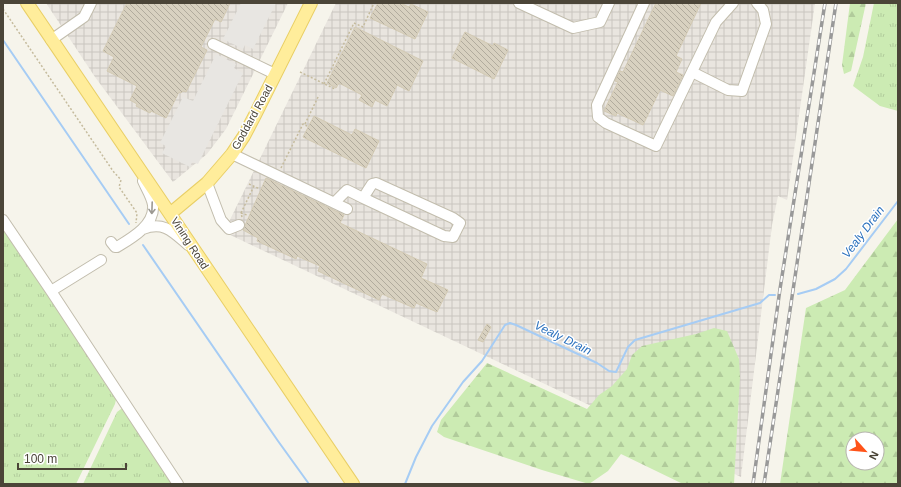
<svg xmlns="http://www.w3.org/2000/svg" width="901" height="487" font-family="Arial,sans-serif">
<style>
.industrial{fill:url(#industrial-grid)}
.grass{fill:url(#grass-tufts)}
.forest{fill:url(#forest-firs);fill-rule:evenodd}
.parking{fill:#e8e6e2}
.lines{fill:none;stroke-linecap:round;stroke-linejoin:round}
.stream{stroke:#a6ccf4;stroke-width:2}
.building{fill:url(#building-back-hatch);stroke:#d3cab3}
.minor-casing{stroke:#c2bdad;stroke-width:12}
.major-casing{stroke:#e9cf66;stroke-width:14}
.path{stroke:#c5bb9d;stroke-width:1.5;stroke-dasharray:2 2;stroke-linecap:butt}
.minor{stroke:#fff;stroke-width:10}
.major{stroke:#ffed9b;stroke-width:12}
.rail-casing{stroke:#999;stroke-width:3.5}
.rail{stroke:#fff;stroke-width:2;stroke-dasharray:6;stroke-linecap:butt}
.oneway{stroke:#9c9992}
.labels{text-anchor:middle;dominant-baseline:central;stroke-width:3;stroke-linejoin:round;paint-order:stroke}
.street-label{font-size:11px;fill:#4b4538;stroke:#fff}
.water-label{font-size:12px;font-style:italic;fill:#2b71bd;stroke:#fff}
</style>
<defs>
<pattern id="industrial-grid" width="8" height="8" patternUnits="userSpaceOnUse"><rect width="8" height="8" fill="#e9e5df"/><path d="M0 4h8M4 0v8" fill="none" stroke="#c9c6c0"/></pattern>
<pattern id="grass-tufts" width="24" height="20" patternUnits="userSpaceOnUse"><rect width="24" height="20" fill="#ccebb3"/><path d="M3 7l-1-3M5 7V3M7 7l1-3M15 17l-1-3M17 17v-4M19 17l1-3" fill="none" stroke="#b1cb9b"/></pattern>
<pattern id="forest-firs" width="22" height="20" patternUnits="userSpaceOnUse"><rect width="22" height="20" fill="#ccebb3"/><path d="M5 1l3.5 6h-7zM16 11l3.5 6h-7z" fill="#b1cb9b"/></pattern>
<pattern id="building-back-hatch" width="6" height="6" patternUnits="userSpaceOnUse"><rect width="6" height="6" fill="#d8d1c0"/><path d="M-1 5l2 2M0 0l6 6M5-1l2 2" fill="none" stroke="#b1ab9d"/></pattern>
</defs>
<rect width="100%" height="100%" fill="#f6f4eb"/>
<path class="industrial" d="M46 3H288L226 129 207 154 173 182 95 77Z
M336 3H815L787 200 778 196 772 225 741 477 224 232Z"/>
<path class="grass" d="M874 3H898V111L880 106 853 86 863 57Z
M3 227 117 395 115 404 76 484H3Z
M126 408 176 484H83L117 412 121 409Z"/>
<path class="forest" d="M850 3H866L851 71 844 74 842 65Z
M898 219V484H780L806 308 845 290ZM853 439H877V463H853Z
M714 328 727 331 739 359 740 377 734 484H683L621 454 608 471 589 484 542 470 444 437 437 432 441 420 487 363 587 409 599 395 612 386 627 369 632 355 642 346 696 334Z"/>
<path class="parking" d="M241 3H276L253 49 245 45 243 49 223 39Z
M216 54 236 64 234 68 243 73 198 164 192 162 190 167 162 153 166 146 160 143 183 97 193 101Z"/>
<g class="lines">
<path class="stream" d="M3 40 129 224
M143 245 278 441 309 484
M798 294 816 289 835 279 846 269 898 201
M405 484 416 457 432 426 463 382 482 361 505 325 510 323 516 325 597 363 609 371 616 372 628 347 635 340 760 303 769 295H775"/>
</g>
<path class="building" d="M127 3H230L221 22 215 19 201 47 207 50 186 92 183 91 181 93 179 92 166 118 151 111 150 113 136 106 137 104 130 100 137 86 107 71 114 57 103 51Z
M378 3H400L409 7 411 4 428 12 415 39 370 18Z
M656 3H701L676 56 682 59 676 72 683 75 673 96 660 90 643 125 617 113 616 116 604 111 618 82 615 81 620 71 623 72Z
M355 27 423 61 409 91 397 85 387 106 375 100 372 107 359 100 362 95 339 83 336 88 327 83Z
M465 32 493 46 494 43 508 50 494 79 452 58Z
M314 116 352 135 355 129 379 141 366 168 303 137Z
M266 178 344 215 340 223 427 264 421 278 448 290 437 312 416 303 414 308 382 294 379 300 318 271 320 266 297 256 296 259 257 241 258 238 243 230Z
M487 324 491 327 483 342 478 340Z"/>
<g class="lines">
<g class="minor-casing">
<path id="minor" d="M519 3 573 28 600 22 609 3
M644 3 597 105 598 117 606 123 656 146 716 22 733 3
M51 40 84 17 91 3
M213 44 275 74
M692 72 728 90 742 91 766 24 763 10 757 3
M232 154 347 209
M207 183 221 220 229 229 239 225
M334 203 347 190 363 198 444 236 453 237 460 223 453 218 376 183 372 184 363 198
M3 220 51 291 178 484
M143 229C164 221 173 232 188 245
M111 242 115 247H117C132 238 155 225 153 205 152 197 146 188 143 181
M51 291 101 260"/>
</g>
<g class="major-casing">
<path id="major" d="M27 3 353 484
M171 213 207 183 232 154 244 136 255 115 311 3"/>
</g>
<path class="path" d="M3 9 113 171 121 180 119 187 137 213 136 223
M300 72 335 89
M324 84 354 23 363 27 374 3
M305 124 319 95
M281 168 303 124 307 126
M249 184 260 189
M241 213 254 186
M242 217 241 213 247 215"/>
<use href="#minor" class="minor"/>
<use href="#major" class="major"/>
<g class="rail-casing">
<path id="rail" d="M753 484 780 289 825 3
M764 484 836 3"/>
</g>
<use href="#rail" class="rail"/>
</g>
<defs><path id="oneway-shaft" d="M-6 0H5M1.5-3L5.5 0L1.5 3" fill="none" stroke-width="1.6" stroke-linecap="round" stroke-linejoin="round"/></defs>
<use class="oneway" href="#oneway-shaft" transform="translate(152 208) rotate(92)"/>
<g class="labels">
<g class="street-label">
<text transform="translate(252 117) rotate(-61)">Goddard Road</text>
<text transform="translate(190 243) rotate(57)">Vining Road</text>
</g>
<g class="water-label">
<text transform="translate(863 232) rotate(-53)">Vealy Drain</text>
<text transform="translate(563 338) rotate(26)">Vealy Drain</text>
</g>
</g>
<rect width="901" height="487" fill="none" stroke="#4b4538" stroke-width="8"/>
<g transform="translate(865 451) rotate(117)"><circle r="19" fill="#ffffff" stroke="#b7b5af"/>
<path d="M0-3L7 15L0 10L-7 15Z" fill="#ff5319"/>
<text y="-6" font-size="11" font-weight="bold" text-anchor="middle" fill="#4b4538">N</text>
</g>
<path d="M18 463v6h108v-6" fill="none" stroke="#4b4538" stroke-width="2"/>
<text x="24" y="463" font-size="12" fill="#4b4538" stroke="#ffffff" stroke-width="3" paint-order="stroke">100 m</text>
</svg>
